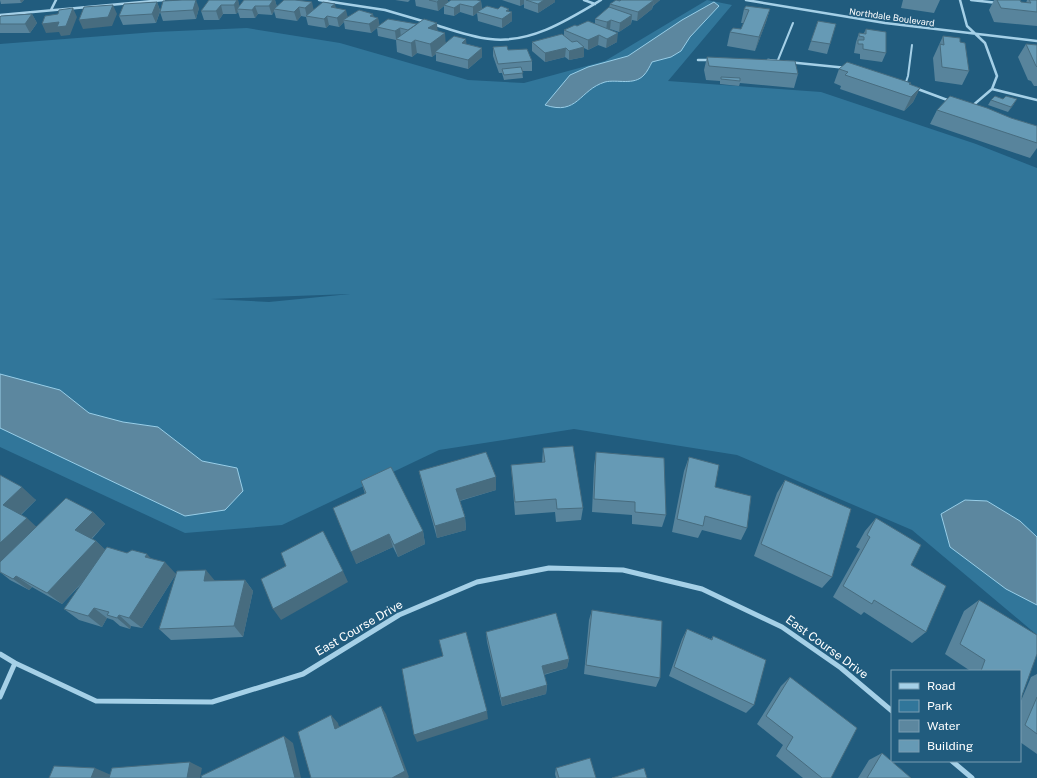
<svg xmlns="http://www.w3.org/2000/svg" width="1037" height="778" font-family="'Public Sans',sans-serif">
<style>
.green{fill:#31769a;fill-rule:evenodd}
.water{fill:#5c879f;stroke:#98cee8}
.lines{fill:none;stroke-linecap:round;stroke-linejoin:round}
.lane{stroke:#a5d0e7;stroke-width:2}
.street-far1{stroke:#a5d0e7;stroke-width:2.5}
.street{stroke:#a5d0e7;stroke-width:5}
.wall{fill:#58849c}
.shaded-wall{fill:#476c7f}
.building{fill:#669ab5;stroke:#476c7f}
.labels{text-anchor:middle;dominant-baseline:central;stroke-width:3;stroke-linejoin:round;paint-order:stroke}
.far-street-label{font-size:9px;fill:#fff;stroke:#215c7e}
.near-street-label{font-size:12px;fill:#fff;stroke:#215c7e}
</style>
<rect width="100%" height="100%" fill="#215c7e"/>
<path class="green" d="M707 0 732 5 668 81 821 92 976 144 1037 168V635L912 530 737 455 574 429 439 450 282 525 185 533 0 447V44L155 32 247 28 340 43 468 80 524 83 605 61ZM350 294 269 302 211 299Z"/>
<path class="water" d="M714 2 719 6 690 37 681 51 671 57 652 62C650 66 647 72 644 75 634 86 617 79 605 82 579 90 578 116 545 105L570 75 588 67 628 56 682 20Z
M0 374 60 390 89 413 123 422 158 427 202 461 237 468 243 491 225 510 185 516 0 428Z
M965 500 987 501 1020 521 1037 537V605L1006 589 950 547 941 514Z"/>
<g class="lines">
<path class="lane" d="M778 60 793 23
M905 85 908 76 912 45"/>
<path class="street-far1" d="M319 0 385 10 426 22
M584 0 595 4
M746 0 885 23 1037 41
M960 0 967 26 985 43 997 76 992 89 971 107
M971 0 998 3
M51 10 56 0
M0 15 164 0
M433 24C452 30 470 37 490 39 530 44 568 20 601 0
M698 60H711
M768 60 847 68
M915 88 950 101
M992 89 1037 100"/>
<path class="street" d="M0 654 15 663 96 701 212 702 303 674 399 615 477 582 549 568 623 570 702 589 782 627 841 668 892 711
M0 697 15 663
M952 761 972 778"/>
</g>
<path class="wall" d="M0 0H24L21 3 1 4Z
M238 0 239 6 275 0 277 7 284 0 314 10 336 8 348 17H374L378 18 379 25 417 24 437 23V31L446 43 467 44 482 48V57L468 69 436 61V54L432 57 417 53 412 57 397 52 396 40 378 36 377 28 371 33 345 29 344 22 339 27 329 25 326 28 308 25 306 17 301 16 297 21 276 18 274 11 272 15 258 14 255 18H240L238 12 236 14H223L219 20H204L201 11Z
M395 0H410L408 2Z
M415 0H448V2L481 1 482 9 512 12V21L502 28 478 21 477 13 473 16 460 12 454 16 444 14V6L438 11 416 6Z
M502 0H555V2L538 13 524 8V4L520 6Z
M621 0H660L653 6 652 9 637 21 632 20 631 24 619 32 610 29H609L617 42 606 48 598 45 588 50 584 48V57L569 60 565 57 545 62 532 51V42L564 36V30L595 23V19L609 8 610 4Z
M903 0H940L934 13 901 8Z
M994 0H1020L1021 2 1026 3 1027 0H1037V26L994 22 989 10Z
M157 2 160 10 199 8 196 19 163 21 160 12 156 23 123 25 119 16Z
M744 9H770L766 22 755 51 727 46 730 32 741 29 744 23H741Z
M32 14 37 23 30 33H0V17Z
M818 21 830 44 827 54 808 50Z
M866 29 886 53 882 62 860 59V54L854 53 856 42 859 33H864Z
M943 36 960 42 969 71 962 85 935 81 933 58Z
M1026 44 1037 45V86H1034L1031 81 1028 80 1018 57Z
M493 47 508 50 532 61V71H522L523 78 504 80 502 73H499L493 56Z
M707 57 798 74 794 88 740 83 739 86 720 84V81L706 80 704 70Z
M839 69 910 85 920 88 913 102 904 111 840 89 841 86 834 83Z
M991 100 1014 104 1008 112 988 105Z
M937 110 1011 118 1037 126V148L1030 158 930 124Z
M543 448 583 508 581 520 556 522 555 512 515 515 512 478 511 465 542 463Z
M596 452 666 515 662 527 632 524V515L592 512 594 466Z
M689 457 715 487 747 528 741 540 702 530 698 538 672 532 684 471Z
M419 471 496 490 460 501 465 517 466 530 437 538 422 484Z
M0 475 36 500 21 515 36 527 93 512 105 524 92 539 96 541 105 550 127 553 151 558 176 574 142 628 131 626 130 629 120 626 113 620 107 618 102 627 79 620 64 609 86 579 62 604 32 587 29 590 10 580 0 572Z
M785 480 832 577 822 588 754 556 777 493Z
M361 481 423 531 425 544 398 557 393 547 356 564 365 494Z
M876 518 911 565 926 632 912 643 864 612 861 615 833 597 860 549 856 547 865 531Z
M245 580 253 591 243 637 171 640 159 629 216 581Z
M979 600 1020 671H969V670L945 654 964 611Z
M592 610 660 678 656 687 584 674 589 620Z
M687 629 711 639 713 636 754 705 746 713 669 676 682 639Z
M486 632 569 659 567 668 544 675 547 685 546 694 502 706 487 642Z
M1037 674V754L1020 742V703L1031 677Z
M790 677 831 778H803L776 756 783 745 757 724 781 686Z
M882 753 911 778H858L869 760Z
M556 768 596 778H556L555 774Z"/>
<path class="shaded-wall" d="M20 0H24L21 3Z
M196 0 199 8 196 19 193 10Z
M237 0H238L240 8 237 9 238 12 236 14 234 5Z
M273 0H275L277 7 274 9V11L272 15 269 6Z
M439 0H448V2L444 5V6L438 11 437 2Z
M520 0H524V4L520 6Z
M544 0H555V2L538 13V4Z
M654 0H660L653 6Z
M654 0 652 9 637 21 638 12Z
M481 1 482 10 477 12V13L473 16V7Z
M157 2 160 11 156 23 152 14Z
M312 2 314 11 307 17 305 8Z
M335 4 337 13 331 7Z
M460 4V12L454 16V8Z
M113 5 117 14 112 26 83 29 79 20Z
M221 5 223 14 219 20 216 11Z
M255 6 258 14 255 18 252 10Z
M299 7 301 16 297 21 294 12Z
M73 8 77 17 70 35 61 36 59 32 46 33 42 24Z
M509 9V14L512 12V21L502 28V19L506 11Z
M770 9 766 22 755 51 759 37Z
M346 10 348 18 343 20 344 22 339 27 337 18Z
M32 14 37 23 30 33 25 24Z
M373 14 375 20 378 18 380 27H377V28L371 33 369 24 370 16Z
M632 15 631 24 619 32 620 23Z
M327 16 329 25 326 28 324 19Z
M611 20 610 29 606 32 607 22Z
M437 23 438 36 428 28Z
M400 28 401 37 396 39 395 31Z
M445 33 446 47 435 52 436 54 432 57 430 44Z
M618 33 617 42 606 48 607 39Z
M599 35 598 45 588 50V40Z
M466 39 467 49 462 43Z
M415 40 417 53 412 57 411 43Z
M584 47V57L569 60V51Z
M482 48V57L468 69V60Z
M566 48 565 57 545 62V53Z
M920 88 913 102 904 111 911 97Z
M1017 99 1014 104 1008 112 1011 107Z
M496 477V490L458 501 456 489Z
M22 487 36 500 18 517 3 505Z
M93 512 105 524 88 542 75 530Z
M465 517 466 530 437 538 435 526Z
M27 518 41 531 0 568V543Z
M423 531 425 544 398 557 394 545Z
M389 534 393 547 356 564 351 552Z
M96 541 109 553 62 604 47 593Z
M147 554 158 566 145 557Z
M165 562 176 574 142 628 129 618Z
M206 570 216 582 204 581Z
M343 571 348 582 281 620 273 609Z
M16 576 32 587 29 590 13 579Z
M245 580 253 591 243 637 234 626Z
M94 608 107 618 102 627 88 616Z
M119 615 131 626 130 629 117 618Z
M569 659 567 668 541 675 542 666Z
M547 685 546 694 502 706 501 698Z
M381 706 386 714 409 777 408 778H392Z
M487 711 488 719 417 742 414 735Z
M331 715 338 723 342 737 335 729Z
M284 736 293 743 301 778H295Z
M190 762 202 768 200 778H187Z
M95 768 111 775 109 778H91Z"/>
<path class="building" d="M182 0H196L193 10 160 12 163 1Z
M209 0H237L234 5H221L216 11H201Z
M244 0H273L269 6H255L252 10 237 9Z
M284 0H295L312 2 305 8 299 7 294 12 274 9Z
M429 0H439L437 2Z
M451 0H477L481 1 473 7 460 4 454 8 444 5Z
M526 0H544L538 4Z
M616 0 620 1 621 0H654L638 12 610 4Z
M997 0H1020L1021 2 1031 3 1029 0H1037V12L1001 8Z
M157 2 152 14 119 16 124 4Z
M323 2 335 4 331 7 346 10 337 18 327 16 324 19 306 16Z
M113 5 108 17 79 20 84 7Z
M487 6 498 9 501 6 509 9 506 11 512 12 502 19 477 12Z
M746 6 770 9 759 37 730 32 733 28 741 29 749 10 744 9Z
M609 7 632 15 620 23 611 20 607 22 595 19Z
M73 8 66 26 57 27 59 22 42 24 45 16 58 14 59 10Z
M359 10 373 14 370 16 378 18 369 24 343 20Z
M32 14 25 24H0V17L1 16Z
M388 19 417 24 408 30 400 28 395 31 377 27Z
M424 19 437 23 428 28 445 33 430 44 415 40 411 43 396 39Z
M588 21 618 33 607 39 599 35 588 40 564 30 575 25 577 26Z
M818 21 836 24 830 44 811 41Z
M866 29 886 32V53L863 49V44H858V40H864V37L859 36V33L866 34Z
M562 34 572 42 577 41 584 47 569 51 566 48 545 53 532 42Z
M454 36 466 39 462 43 482 48 468 60 435 52Z
M943 36 960 38V42L965 43 969 71 942 67 940 44 944 45Z
M1026 44 1037 45V67L1036 66Z
M507 46 508 50 527 49 532 61 498 64 493 47Z
M707 57 795 61 798 74 709 66Z
M847 62 911 83 909 84 920 88 911 97 845 75 848 72 839 69Z
M521 67 523 73 504 75 502 69Z
M721 77 740 78V81L721 79Z
M950 96 987 108 1011 118 1037 126V143L937 110Z
M995 96 1003 99 1006 96 1017 99 1011 107 991 100Z
M573 446 583 508 557 509 556 499 515 502 511 465 545 462 543 448Z
M486 452 496 477 456 489 465 517 435 526 419 471Z
M596 452 664 458 666 515 635 512V502L594 499Z
M689 457 719 465 715 487 751 496 747 528 705 516 703 526 677 519Z
M391 467 423 531 394 545 389 534 351 552 333 508 366 493 361 481Z
M0 475 22 487 3 505 27 518 0 543Z
M785 480 851 509 832 577 761 544Z
M66 498 93 512 75 530 96 541 47 593 16 576 13 579 0 572V562Z
M876 518 921 545 911 565 946 586 926 632 874 600 872 604 843 586 870 537 867 535Z
M323 531 343 571 273 609 261 579 286 566 281 553Z
M107 547 127 553 132 550 147 554 145 557 165 562 129 618 119 615 117 618 107 615 109 612 94 608 88 616 64 609Z
M206 570 204 581 245 580 234 626 159 629 177 571Z
M979 600 1037 635V654L1020 701V671H981L985 660 960 644Z
M592 610 662 621 660 678 586 665Z
M556 613 569 659 542 666 547 685 501 698 486 632Z
M687 629 712 640 713 636 766 660 754 705 674 667Z
M466 632 487 711 414 735 402 669 443 656 439 640Z
M790 677 857 728 831 778H822L786 749 793 737 766 716Z
M1037 697V734L1025 725Z
M381 706 405 771 392 778H311L298 732 331 715 335 729Z
M284 736 295 778H202L201 776Z
M882 753 911 778H867Z
M590 758 596 778H559L556 768Z
M190 762 187 778H109L112 768Z
M54 766 95 768 91 778H49Z
M644 768 647 778H612Z"/>
<g class="labels">
<g class="far-street-label">
<text transform="translate(892 17) rotate(8)">Northdale Boulevard</text>
</g>
<g class="near-street-label">
<text transform="translate(359 628) rotate(-30)">East Course Drive</text>
<text transform="translate(827 647) rotate(36)">East Course Drive</text>
</g>
</g>
<rect x="891" y="670" width="130" height="92" fill="#215c7e" stroke="#7a9db2"/>
<rect x="899" y="683" width="20" height="6" fill="#a5d0e7" stroke="#7a9db2"/>
<text x="927" y="690" font-size="12" fill="#ffffff">Road</text>
<rect x="899" y="700" width="20" height="12" fill="#31769a" stroke="#7a9db2"/>
<text x="927" y="710" font-size="12" fill="#ffffff">Park</text>
<rect x="899" y="720" width="20" height="12" fill="#5c879f" stroke="#7a9db2"/>
<text x="927" y="730" font-size="12" fill="#ffffff">Water</text>
<rect x="899" y="740" width="20" height="12" fill="#669ab5" stroke="#7a9db2"/>
<text x="927" y="750" font-size="12" fill="#ffffff">Building</text>
</svg>
